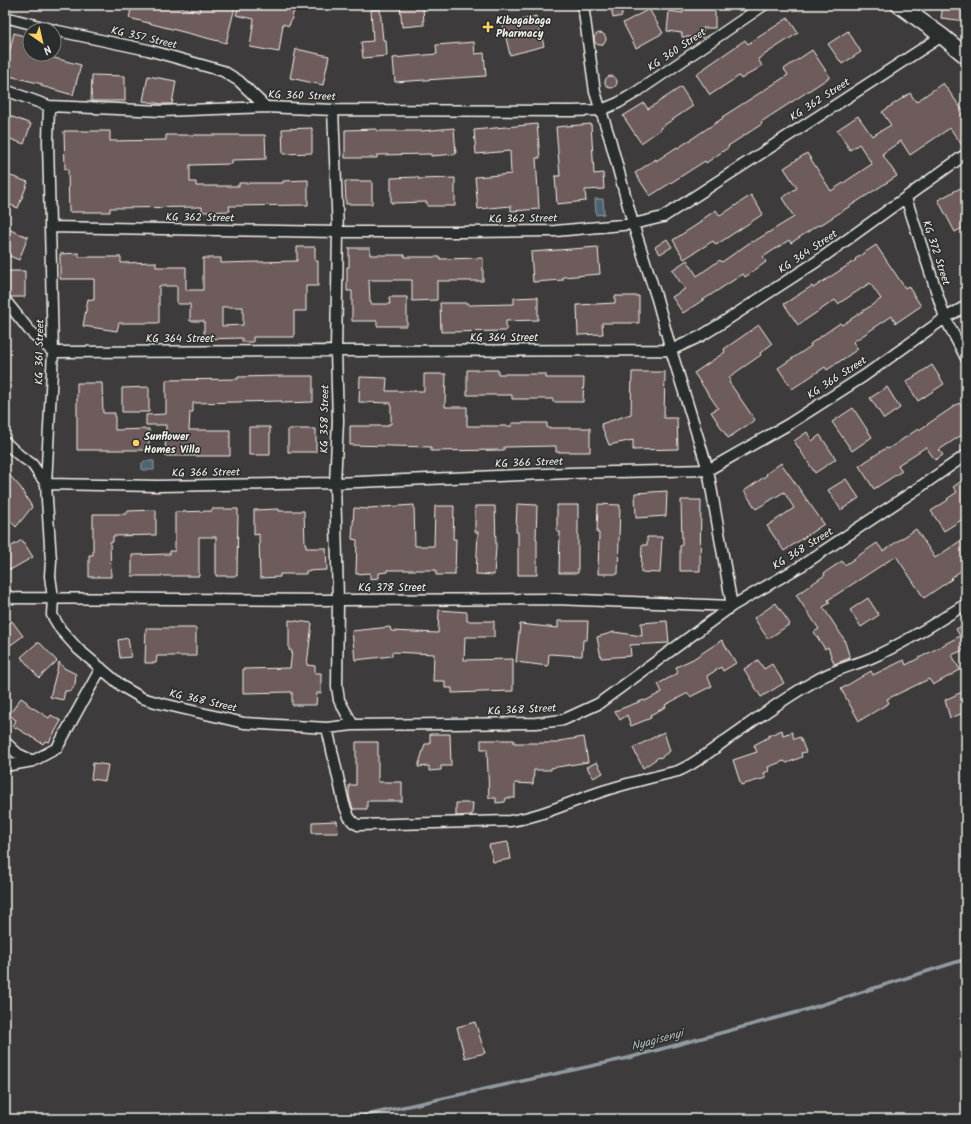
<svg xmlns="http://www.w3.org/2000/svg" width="971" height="1124" font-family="Kalam,sans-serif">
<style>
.water{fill:#4e6371;stroke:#909ca1}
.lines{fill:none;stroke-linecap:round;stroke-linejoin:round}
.stream{stroke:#909ca1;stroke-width:3.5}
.building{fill:#6e5b5b;stroke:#f4f1e8;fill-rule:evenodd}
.street-casing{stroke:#f4f1e8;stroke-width:13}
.secondary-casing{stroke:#f4f1e8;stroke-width:18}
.street{stroke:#2a2d2e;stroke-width:10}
.secondary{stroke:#2a2d2e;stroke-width:15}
.poi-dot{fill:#ffd166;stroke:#2a2d2e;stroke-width:1.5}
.labels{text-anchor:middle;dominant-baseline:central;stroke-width:3;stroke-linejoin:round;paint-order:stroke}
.poi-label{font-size:11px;font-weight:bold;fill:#f4f1e8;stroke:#2a2d2e;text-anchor:start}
.street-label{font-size:11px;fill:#f4f1e8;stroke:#2a2d2e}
.water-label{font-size:12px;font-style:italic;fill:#b2b8b8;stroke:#2a2d2e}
</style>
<rect width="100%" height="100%" fill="#3e3b3c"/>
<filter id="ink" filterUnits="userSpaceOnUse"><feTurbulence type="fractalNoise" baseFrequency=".025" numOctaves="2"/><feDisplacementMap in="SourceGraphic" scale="8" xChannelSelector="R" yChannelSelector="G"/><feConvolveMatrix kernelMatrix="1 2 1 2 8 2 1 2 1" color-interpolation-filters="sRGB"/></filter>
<g filter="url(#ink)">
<path class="water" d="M595 199H603L604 214 596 215Z
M144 461H154V470H142V463H144Z"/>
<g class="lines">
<path class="stream" d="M348 1119 628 1058 802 1011 966 959"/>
</g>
<path class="building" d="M132 5H172L199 12 201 5H229L235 7 226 43 129 18Z
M239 5 256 7 257 5H280L295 8 289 26 283 24 279 52 250 47 254 19 236 15Z
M400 5H423L424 25 402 27Z
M621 5 622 16 613 18 611 6Z
M683 5H715V28H703V37H682V33L667 31 669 11 683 13Z
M943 5H966V21L941 18Z
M380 9 383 40H386L387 56 363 58 361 42 373 41 371 10Z
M649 9 663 33 636 48 623 23Z
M536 16 544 46 510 55 503 25Z
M788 18 798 33 758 59 762 66 741 79 739 76 710 95 696 74 745 40 748 44Z
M848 31 861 52 842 64 828 44Z
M594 39a6 6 0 1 1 12 0a6 6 0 1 1-12 0Z
M14 33 30 38V54H39L81 65 73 95 41 86 42 84 5 75V70Z
M474 42 475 54 484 53 486 76 395 82 393 58 437 54 436 45Z
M296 49 329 56 323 85 290 78Z
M812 50 830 77 761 122 762 124 728 146 729 147 706 163 705 161 650 196 635 173 656 159V161L677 147 678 148 723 118 722 117 788 75 784 69Z
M92 75 125 76V101H91Z
M605 82a6 6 0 1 1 12 0a6 6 0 1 1-12 0Z
M148 76 176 81 172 104H162L143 101Z
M943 83 966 115V124L962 127 966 133V148H964L950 128 910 155 901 141 882 154 897 176 819 226 818 225 791 243 789 240 763 257 766 262 745 277 743 274 683 313 672 297 685 289 672 270 687 260 697 276 720 260 722 262 752 241 753 242 794 217 782 198 797 188 784 168 807 153 831 191 872 164 859 144 850 150 837 130 858 116 872 136 891 125 882 112 910 93 916 102Z
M681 87 693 106 660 128 661 129 641 143 623 116 644 103 648 109Z
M5 114 31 124 24 144 5 137Z
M537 124 540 158H536L539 209 511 211V206L478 209 475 177 511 174 510 151 476 154 474 130Z
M591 124 594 174 603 173 604 189 585 190 586 201 557 204 555 176H560L556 127Z
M312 128V153L283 154 282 129Z
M454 128 456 154 431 156V154L377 155V158H345V130L377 129V131H421Z
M64 131H110V141L166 140V135H265L266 159 232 160V164L190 165V182H196V186H239V183H283V181L308 180V205L229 206 230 211 202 212V207L110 208V212H69L68 169H65Z
M5 174 28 182 18 208 5 203Z
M418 177V179L455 178V206H427V202L391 203V178Z
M345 181H372V204H346Z
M966 185V226L955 232 938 200Z
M751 195 763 214 716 245 713 241 684 259 673 240 701 222 700 221 716 210 720 216Z
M5 228 28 237 19 260 5 254Z
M667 239 672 247 660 254 655 247Z
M876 245 905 288 908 286 921 306 896 323 892 316 853 342 858 349 827 370 825 367 792 389 778 368 811 346 810 344 840 323 842 325 881 299 870 283 838 304 835 300 798 325 784 304 812 286 813 288 856 260 855 259Z
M297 247H315V261H318V286H306V311H294V337H253V342H242V338L204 339V321H190V304H177V286H159V323H119L117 331 83 326 88 299 94 300V279H60V254L79 253V257H121V263L156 262V267H186V290H203V258H221V263L297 261ZM222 307H243V325L222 326Z
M598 247 600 274 563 277V280L533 282 531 252Z
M349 248H370V255H405V257H440V259L483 258V281H437V300L412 301V280H369L370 302H371V304H390L389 297H407V326H377V321H352V291H347V267H349Z
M5 271H25V297H11L5 294Z
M615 296H639V323H602L603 334 578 335 577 305 615 303Z
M538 297V320L506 321V331L441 332 440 303H468V305L514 304V298Z
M759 325 772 344 760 353 761 355 729 377 731 380 729 382 755 420 728 438 711 412 718 408 694 373 725 352 724 349Z
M932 365 944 384 918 401 906 382Z
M467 370H498V374H546V378H584L583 402H553V399H512V395H467Z
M632 372H665L664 418H677L678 449 633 450V440L609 445 601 424 631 414Z
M424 374H446L445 407H467V426H512V423H547V428H590V452H556V446L504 447V450L431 451V447L350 445V426H388V424H391V403L359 402 360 377 387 378 386 391H424Z
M282 376H313V402L282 403V401L193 403V412H190L189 430H230V456H165L166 425H146V415L166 414V380L238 379V377Z
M77 383H102L103 413H115V430L149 429V450H77Z
M149 387V412H122V388Z
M887 387 900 408 884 419 870 398Z
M959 403 966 413V432L939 450 943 455 935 460 926 447 898 465 902 471 874 489 859 466 886 448 888 449 918 429 919 430Z
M853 408 872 437 852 451 832 422Z
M249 427H270V455H249Z
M288 429H316V452H288Z
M807 432 812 441 820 435 836 459 815 473 794 441Z
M781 463 824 524 784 551 767 526 794 508 784 492 756 509 744 491 767 475 766 474Z
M5 470 21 488 32 507 16 527 5 515Z
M966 478V517L944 531 931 511 948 500 947 499 957 492 953 487Z
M846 479 859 498 841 510 828 490Z
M667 491 666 516 636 518 635 493Z
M681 500H701L700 571H680V546L682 545Z
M517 504 537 505 536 539H537V575H518V532H516Z
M598 504 620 505 618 574H598L599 533H597Z
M414 505 415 546H434L435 506H454L453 539H456L455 575H436V570H387V572L379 573V578L370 579V573L356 574 357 540 352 539 354 508 368 509V508Z
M557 505H578V573H559L560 532H557Z
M475 506H495L496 547 494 575 476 574 478 532H475Z
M212 509H238L237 576H216V537H199V576H132V555L170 554V551H175V512L212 511Z
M279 509V511H304L305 544H306V548H326L327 570 306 571V574H280V577L260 578 259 534 254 535V510Z
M156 510V535L113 536V542H110L111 577H89V555H93V514H127V511Z
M916 529 935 558 966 537V567L951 578 952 579 924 598 896 556 828 600 830 603 823 607 844 639 850 658 834 664 828 647 825 649 814 632 819 629 796 595 825 575 824 573 842 561 845 565 877 543 883 551Z
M647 537H662L660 573 641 572 642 545H647Z
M22 540 33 557 10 570 5 561V550Z
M868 598 879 615 861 627 850 610Z
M776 603 790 624 768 639 754 618Z
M439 610 467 612V621H494V637H465L464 660 513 659V691L452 693V688H445V681H433L434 654 392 652V656L355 660 352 631 390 627 391 631 438 633Z
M289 620 312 623 307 665 315 666V673H321V693H317L316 705H292V692L243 693V669L290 668 292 651 289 650Z
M12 621 23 636 5 649V626Z
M558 621H588L587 640H583L582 656 549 654 548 666 516 662 520 624 558 628Z
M667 621 669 643 630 645 631 656 601 658 597 637 614 632 642 636 641 623Z
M966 624V649L952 655 960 670 933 685 929 679 887 699 889 703 859 721 841 689 871 671 873 675 904 660 906 665 960 636 956 629Z
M146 628H196V656H157L156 663H145Z
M128 638 131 657 120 658 118 640Z
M722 640 736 663 723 671 721 667 707 676 712 686 690 697 688 693 665 705 666 707 650 715 651 718 631 726 627 715 620 720 615 711 644 700 645 701 662 692 658 684 678 673 676 667 693 659Z
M37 643H40L57 661 39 678 21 657Z
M758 660 764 669 772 664 784 683 761 697 744 669Z
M59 662 64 668 76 674 75 685 71 691H65L63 700 50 697Z
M964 691 966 697V712L950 718 945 700Z
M21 698 27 702V704L49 718 51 715 61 721 49 742 45 741 43 744 13 726 16 720 9 715Z
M782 730 783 735 792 732 794 739 800 737 806 752 801 753 802 757 787 763 784 761 768 767 769 771 764 773 766 778 741 785 733 760 757 752 754 745 769 737 768 736Z
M664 732 670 751 660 758 659 757 643 768 633 748Z
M430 734H450L451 766H441V770L429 771V766L418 767 425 744H430Z
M584 737 588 762 551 768V770H534L533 784 515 783V798H506L505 802 496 803V798H489L487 749H481V740H514V743H559V741Z
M356 742H378V782H402V801H367V809H353L349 796V785H356Z
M597 762 603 773 593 778 587 767Z
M93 763 108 765 105 781 91 779Z
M456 803H473L472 815 456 816Z
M337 821 338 833H312V822Z
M508 842 511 859 493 862 489 845Z
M475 1022 485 1053 465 1058 457 1027Z"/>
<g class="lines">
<g class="street-casing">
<path id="street" d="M5 17 58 31 148 50 223 71 239 81 266 107
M5 90 49 106 162 111 266 107 333 110 572 111 601 110 618 103 635 93 764 5
M49 106 48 141 53 352 46 484 51 561 50 576 53 598 52 615 61 630 78 649 123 687 142 698 159 703 244 723 327 728 353 725 536 723 563 720 598 704 732 606 801 566 917 489 966 455
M333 110 338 232 336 351 338 421 335 483 338 600 337 686 339 700 353 725
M906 198 945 318 966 358
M50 227 338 232H462L555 231 633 224 663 217 942 36
M5 300 29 330 53 352 671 350 701 336 722 323 816 262 966 154
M5 442 19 455 32 464 46 484 158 486 335 483 570 473 708 470 789 424 864 376 945 318 966 306
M5 595 14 598 338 600 555 599 732 606 708 470 671 350 657 299 633 224 610 139 595 92 583 5
M327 728 344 804 349 817 353 822 358 825 510 821C543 816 572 801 603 791 628 783 653 777 678 771 695 764 711 751 726 740 755 720 784 698 815 681 832 670 852 666 871 658 905 643 935 623 966 604
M5 742 18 754 33 761 57 748 101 668
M5 766 33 761"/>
</g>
<g class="secondary-casing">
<path id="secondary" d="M899 5 942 36 966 56"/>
</g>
<use href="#street" class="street"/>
<use href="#secondary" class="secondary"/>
</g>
</g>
<g class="poi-dot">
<path d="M486 21h4v4h4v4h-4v4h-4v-4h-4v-4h4z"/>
<circle cx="136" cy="443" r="4"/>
</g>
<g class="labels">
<g class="poi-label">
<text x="496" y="21">Kibagabaga<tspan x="496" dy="13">Pharmacy</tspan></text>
<text x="144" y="437">Sunflower<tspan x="144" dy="13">Homes Villa</tspan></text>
</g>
<g class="street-label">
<text transform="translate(144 38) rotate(13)">KG 357 Street</text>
<text transform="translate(677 50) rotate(-34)">KG 360 Street</text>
<text transform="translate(302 96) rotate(2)">KG 360 Street</text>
<text transform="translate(820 100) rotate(-33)">KG 362 Street</text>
<text transform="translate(200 218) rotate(1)">KG 362 Street</text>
<text transform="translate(523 219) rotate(-1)">KG 362 Street</text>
<text transform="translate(808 252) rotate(-34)">KG 364 Street</text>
<text transform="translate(936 253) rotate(72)">KG 372 Street</text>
<text x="504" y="338">KG 364 Street</text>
<text x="180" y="339">KG 364 Street</text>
<text transform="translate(40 352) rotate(-89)">KG 361 Street</text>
<text transform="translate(837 378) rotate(-33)">KG 366 Street</text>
<text transform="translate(325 419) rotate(-89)">KG 358 Street</text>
<text transform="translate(529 463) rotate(-2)">KG 366 Street</text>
<text transform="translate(206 473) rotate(-1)">KG 366 Street</text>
<text transform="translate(803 549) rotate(-32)">KG 368 Street</text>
<text x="392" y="588">KG 378 Street</text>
<text transform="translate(203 701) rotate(13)">KG 368 Street</text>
<text transform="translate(522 710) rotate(-3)">KG 368 Street</text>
</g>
<g class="water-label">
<text transform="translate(657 1040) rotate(-15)">Nyagisenyi</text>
</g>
</g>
<rect width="971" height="1124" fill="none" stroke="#2a2d2e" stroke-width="20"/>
<rect x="10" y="10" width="951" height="1104" fill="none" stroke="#f4f1e8" stroke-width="1.5" filter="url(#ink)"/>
<g transform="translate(42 42) rotate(146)"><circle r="19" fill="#2a2d2e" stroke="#7b7b78"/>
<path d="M0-3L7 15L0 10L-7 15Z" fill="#ffd166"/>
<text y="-6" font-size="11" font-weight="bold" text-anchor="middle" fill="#f4f1e8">N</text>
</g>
</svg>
